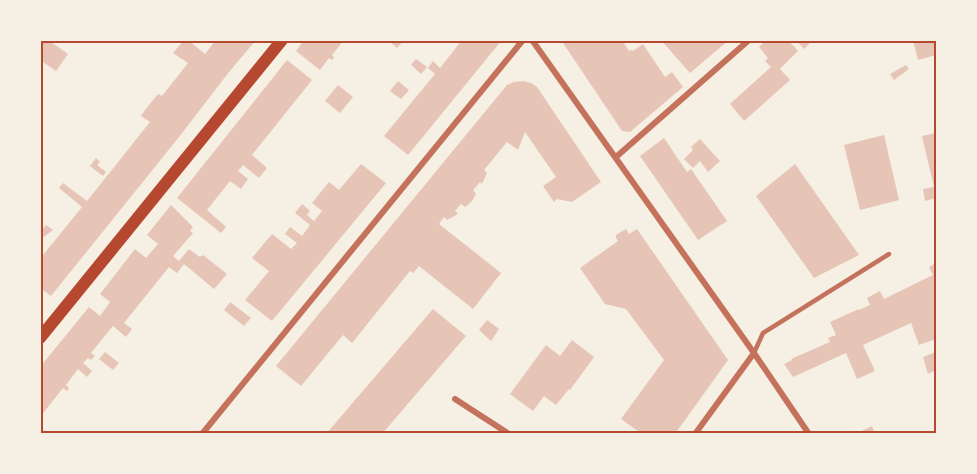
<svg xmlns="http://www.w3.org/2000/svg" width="977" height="474" font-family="Inter,sans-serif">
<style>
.building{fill:#e6c5b7}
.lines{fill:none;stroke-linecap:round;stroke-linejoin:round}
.service{stroke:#c5725c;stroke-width:4.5}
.minor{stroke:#c5725c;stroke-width:6}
.secondary{stroke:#b5482f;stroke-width:12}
.neatline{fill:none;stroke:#b5482f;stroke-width:2}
</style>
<rect width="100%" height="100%" fill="#f6efe4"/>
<path class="building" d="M40 40H53L51 42 68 54 56 71 40 60Z
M184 40H188L205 54 216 40H256L229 72 179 137 51 296 40 288V253L43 255 82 207 59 188 63 183 87 201 150 122 141 116 145 110 158 94 162 96 188 63 173 53Z
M304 40H344L332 55 334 57 332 60 329 58 320 70 296 51Z
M388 40H404L397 48Z
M462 40H502L408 155 384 136 435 74 428 68 433 61 440 68Z
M561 40H602L603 42 605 40H622L629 51 632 50 633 51 643 44 665 77 672 72 683 87 630 132 622 131Z
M661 40H729L690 73Z
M766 40H788L798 51 780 69 790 80 744 121 730 104 771 67 765 61 768 58 759 47Z
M796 40H813L804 49Z
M913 40H936V55L918 60Z
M416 59 427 67 421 74 411 65Z
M287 60 312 80 252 155 267 168 259 178 243 165 238 171 248 179 241 189 230 181 207 210 226 227 221 233 177 198Z
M906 65 909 69 894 80 890 74Z
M398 81 409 90 401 99 390 91Z
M523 81 531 83 537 87 601 182 572 202 557 199 554 202 543 186 556 177 525 132 518 150 507 142 484 170 487 173 482 184 480 182 473 190 476 194 472 201 465 207 461 204 455 211 458 214 447 220 444 217 439 224 501 273 473 309 419 266 413 273 410 271 352 343 343 335 301 386 276 366 507 85 514 82Z
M338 85 353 97 340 113 325 101Z
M936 133V198L925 201 923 189 934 187 922 136Z
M884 135 899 200 860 210 844 145Z
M664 138 687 172 691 169 727 221 698 240 640 156Z
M700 139 720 161 708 172 700 161 693 168 684 159 693 150 691 147Z
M96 158 100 162 97 165 106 172 103 176 90 166Z
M361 164 386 183 272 321 245 300 269 271 252 258 272 234 291 249 297 243 285 234 290 227 302 236 310 225 295 213 302 204 310 211 307 215 314 221 322 211 312 203 329 182 339 190Z
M795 164 859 255 814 278 756 196Z
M171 205 193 227 190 231 193 233 173 256 179 261 189 249 200 257 203 255 227 274 214 289 184 264 177 273 169 267 124 323 132 329 126 337 113 326 91 353 95 356 91 360 88 358 83 363 92 371 87 377 78 369 66 385 69 388 67 391 63 388 40 417V367L89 307 100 316 110 302 100 294 135 249 146 258 158 244 147 235Z
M46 225 53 230 44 237 40 233V226L43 229Z
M626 229 629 234 637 229 728 360 675 434H642L621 419 664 360 626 309 605 304 580 268 618 241 616 238V235Z
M936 263V339L919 345 911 323 863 345 875 371 857 379 846 353 793 377 784 364 792 360 791 359 830 342 828 338 836 335 830 322 859 309V310L870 305 867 298 880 291 884 299 933 275 929 267Z
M230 302 251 318 244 326 224 310Z
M433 309 466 336 382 434H326Z
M487 320 499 329 491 341 479 330Z
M572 340 594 357 570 390 569 389 556 405 544 396 533 411 510 394 546 345 560 356Z
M105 352 119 363 113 370 99 359Z
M936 352V370L928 374 923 357Z
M872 426 875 434H855Z"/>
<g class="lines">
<path class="service" d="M754 353 763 333 889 254"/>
<path class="minor" d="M532 40 754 353 809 434
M616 157 749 40
M455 399 509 434
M202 434 523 40
M695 434 754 353"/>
<path class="secondary" d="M40 338 282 40"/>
</g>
<rect width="977" height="474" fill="none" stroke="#f6efe4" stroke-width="84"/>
<rect x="42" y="42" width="893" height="390" class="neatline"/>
</svg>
